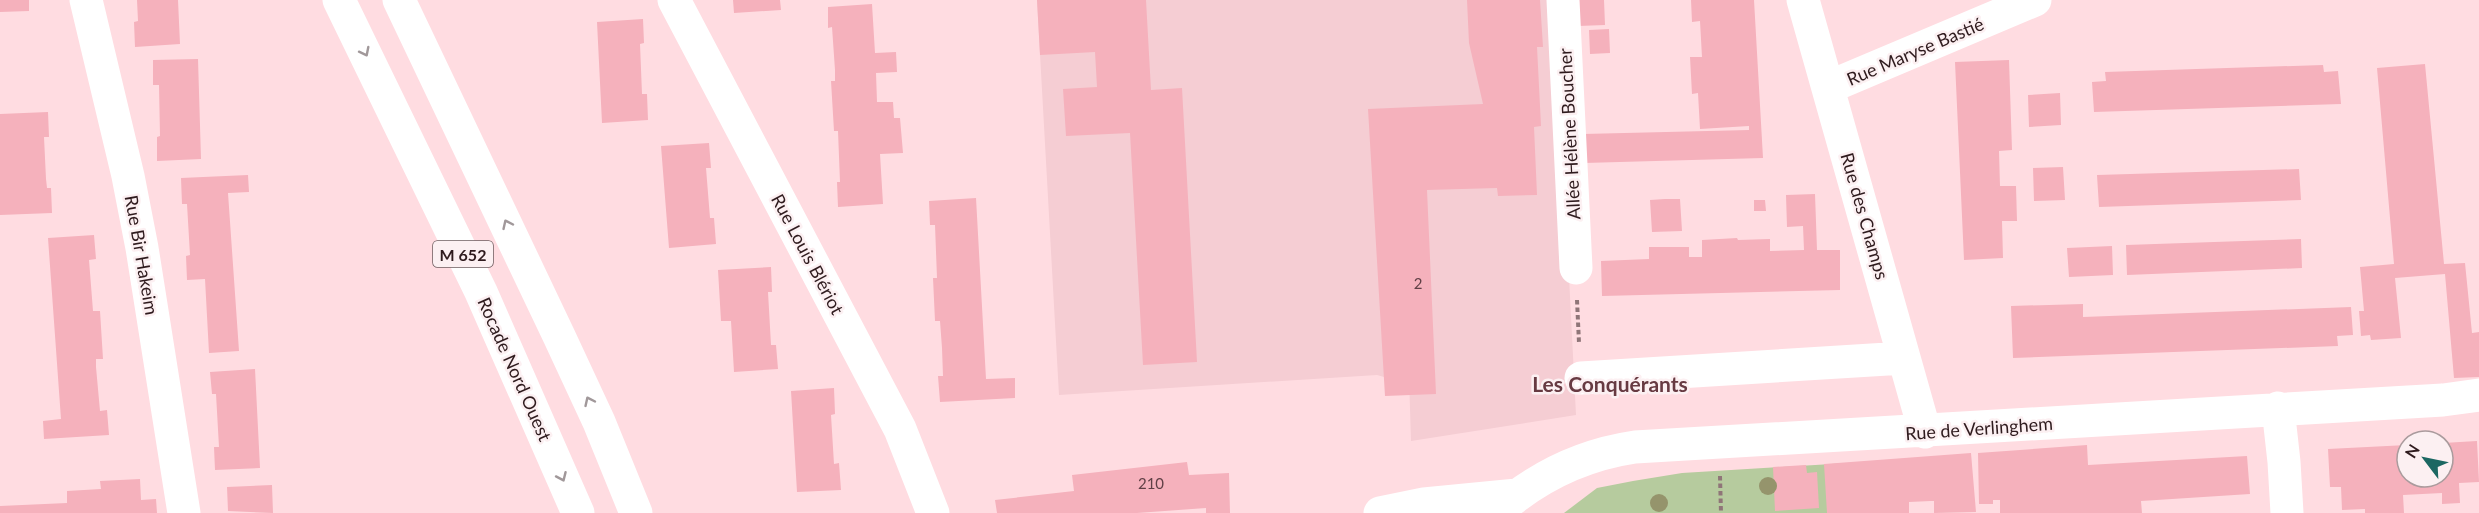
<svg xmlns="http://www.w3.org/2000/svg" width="2479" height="513" font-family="Lato,sans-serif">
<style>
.built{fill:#f5cdd3}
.green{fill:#b6cb9e}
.building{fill:#f5b1bc}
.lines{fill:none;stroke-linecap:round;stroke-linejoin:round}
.path{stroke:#8f7578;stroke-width:4;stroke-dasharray:4.5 3;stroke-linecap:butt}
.minor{stroke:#fff;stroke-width:33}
.highway{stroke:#fff;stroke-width:33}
.tree{fill:#95946c}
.oneway{stroke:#a1989a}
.labels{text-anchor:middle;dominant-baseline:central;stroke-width:5;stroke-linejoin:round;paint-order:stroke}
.number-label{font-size:15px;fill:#604046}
.shield{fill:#fcf0f2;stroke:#6c5b5e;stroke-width:1.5}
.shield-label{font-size:16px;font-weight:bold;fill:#2f1b1e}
.street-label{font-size:18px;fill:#2f1b1e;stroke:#fcf0f2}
.quarter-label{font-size:21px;font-weight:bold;fill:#673a42;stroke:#fcf0f2}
</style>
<rect width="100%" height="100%" fill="#ffdce1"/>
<path class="built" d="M1037 0H1555L1576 415 1411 441 1409 376 1384 377 1377 375 1059 395Z"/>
<path class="green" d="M1848 463 1850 513H1564L1597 488 1633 481 1682 473Z"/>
<path class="building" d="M0 0H29V11L0 12Z
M137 0H178L180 44 135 47 134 22 138 21Z
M733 0H780L781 10 734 13Z
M1037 0H1146L1151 90 1182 88 1197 362 1143 365 1130 133 1066 136 1063 89 1097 87 1095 52 1040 55Z
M1467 0H1540L1543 47H1537L1541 126 1534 127 1537 195 1498 196 1497 188 1427 190 1436 394 1385 396 1368 109 1483 104 1469 43Z
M1577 0H1604L1605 25 1578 26Z
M1691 0H1754L1763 158 1584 163 1583 134 1749 130V126L1700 129 1698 93 1692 94 1690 57H1702L1700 21 1692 22Z
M872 4 875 53 896 52 897 72 876 73 877 102H893L894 118H900L903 153 880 154 883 204 838 207 837 182H840L838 131H834L831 81H835V70L832 27 828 28V7Z
M643 19 644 43 640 44 642 94H647L648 120 602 123 597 22Z
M1609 29 1610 53 1590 54 1589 30Z
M198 59 201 159 157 161V137L160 136 159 85H153V60Z
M2009 60 2012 150 1999 151 2000 186H2016L2017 221H2002L2003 258 1964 260 1955 62Z
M2425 64 2444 264 2465 263 2472 333 2479 332V377L2454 378 2445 274 2395 278 2401 338 2371 340 2370 335 2361 336 2359 311H2364L2360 267 2394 264 2377 68Z
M2323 65 2324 72 2338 71 2341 104 2094 112 2092 82 2106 81 2105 72Z
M2060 93 2061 125 2029 127 2028 95Z
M48 112 49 137H44L46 179 47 188H51L52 213 0 215V114Z
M709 143 711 168H706L710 218H714L716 244 669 248 661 146Z
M2063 167 2065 200 2034 201 2033 168Z
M2299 169 2301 200 2099 207 2097 175Z
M248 175 249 192 228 193 239 351 209 353 205 279 187 280 186 256 190 255 187 204H182L181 178Z
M1815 194 1817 250H1840V290L1602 296 1601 261 1649 259V247H1689V257H1702V240L1737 238 1738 240 1770 239V251L1804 250 1803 226 1787 227 1786 195Z
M976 198 986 379 1015 378V398L940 402 938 376H943L942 348 940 321H935L933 278H937L935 225H930L929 201Z
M1665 199H1680L1682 231 1652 232 1650 200Z
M1754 200H1765L1766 211H1754Z
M94 235 96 259 89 260 93 311H100L103 359H96V367L100 411 107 410 109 435 44 439 43 421 61 419 48 238Z
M2301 239 2302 268 2127 275 2126 245Z
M2112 246 2113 275 2069 277 2067 248Z
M771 267 772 292H768L771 345H776L778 369 734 372 731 321H721L718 270Z
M2083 304V317L2351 307 2353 335 2337 336 2338 346 2013 358 2011 306Z
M255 369 260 468 215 470 214 447H219L216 394H212L210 372Z
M834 388 835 414 831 415 834 464 839 463 841 490 797 492 791 391Z
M2477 441 2479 482 2459 483 2460 503 2442 504V493L2403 495 2404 513H2365V509L2342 510 2341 487H2330L2328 449 2407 445V477H2443V443Z
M2087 445 2088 465 2247 456 2250 494 2141 501 2142 513H2000V500H1993V504H1979L1978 453Z
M1971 453 1976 512 1934 513V501H1931L1909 502V513H1827L1824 464Z
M1187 462 1189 475 1229 473 1230 513H1206V508L1137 513H997L995 500 1074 491 1072 475Z
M1806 465 1807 473 1817 472 1819 508 1775 511 1773 467Z
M140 479 141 500 156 499 157 513H0V506L67 503V491L101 489 100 481Z
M272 485 273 513 228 511 227 487Z"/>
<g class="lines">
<path class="path" d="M1577 300 1579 343
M1720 476 1721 513"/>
<path class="minor" d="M86 0 128 176 142 248 184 513
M674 0 900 429 933 513
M1563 0 1576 268
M1803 0 1925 432
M1829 87 2035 0
M1581 378 1904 358
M2278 408 2284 462 2287 513
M1380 513 1424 504 1517 495
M1496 513C1536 477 1581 455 1635 447L2443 400 2479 395"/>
<path class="highway" d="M339 0 481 292 578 513
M399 0 559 336 599 422 636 513"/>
</g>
<g class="tree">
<circle cx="1768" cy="486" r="9"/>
<circle cx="1659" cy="503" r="9"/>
</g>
<defs><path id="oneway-chevron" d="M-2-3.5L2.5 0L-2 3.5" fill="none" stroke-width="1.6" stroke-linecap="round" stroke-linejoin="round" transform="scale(1.5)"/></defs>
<g class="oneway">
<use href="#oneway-chevron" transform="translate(365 52) rotate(63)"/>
<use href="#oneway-chevron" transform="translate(507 224) rotate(-115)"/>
<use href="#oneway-chevron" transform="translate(589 401) rotate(-115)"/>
<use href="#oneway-chevron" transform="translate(562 477) rotate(66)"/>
</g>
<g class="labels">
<g class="number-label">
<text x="1418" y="283">2</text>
<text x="1151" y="483">210</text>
</g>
<rect class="shield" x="433" y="241" width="60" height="26" rx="4.5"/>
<g class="shield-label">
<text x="463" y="254">M 652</text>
</g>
<g class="street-label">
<text transform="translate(1915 51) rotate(-23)">Rue Maryse Bastié</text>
<text transform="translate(1569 134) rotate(-93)">Allée Hélène Boucher</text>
<text transform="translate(1865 216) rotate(74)">Rue des Champs</text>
<text transform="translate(808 254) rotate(62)">Rue Louis Blériot</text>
<text transform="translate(142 255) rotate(80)">Rue Bir Hakeim</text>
<text transform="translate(515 369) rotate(66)">Rocade Nord Ouest</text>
<text transform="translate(1979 428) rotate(-4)">Rue de Verlinghem</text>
</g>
<g class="quarter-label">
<text x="1610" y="383">Les Conquérants</text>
</g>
</g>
<g transform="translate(2425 459) rotate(302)"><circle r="28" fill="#fcf0f2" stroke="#aa9b9d" stroke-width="1.5"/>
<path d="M0-4.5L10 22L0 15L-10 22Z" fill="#1c6762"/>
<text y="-9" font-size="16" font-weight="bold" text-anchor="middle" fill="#2f1b1e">N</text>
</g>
</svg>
